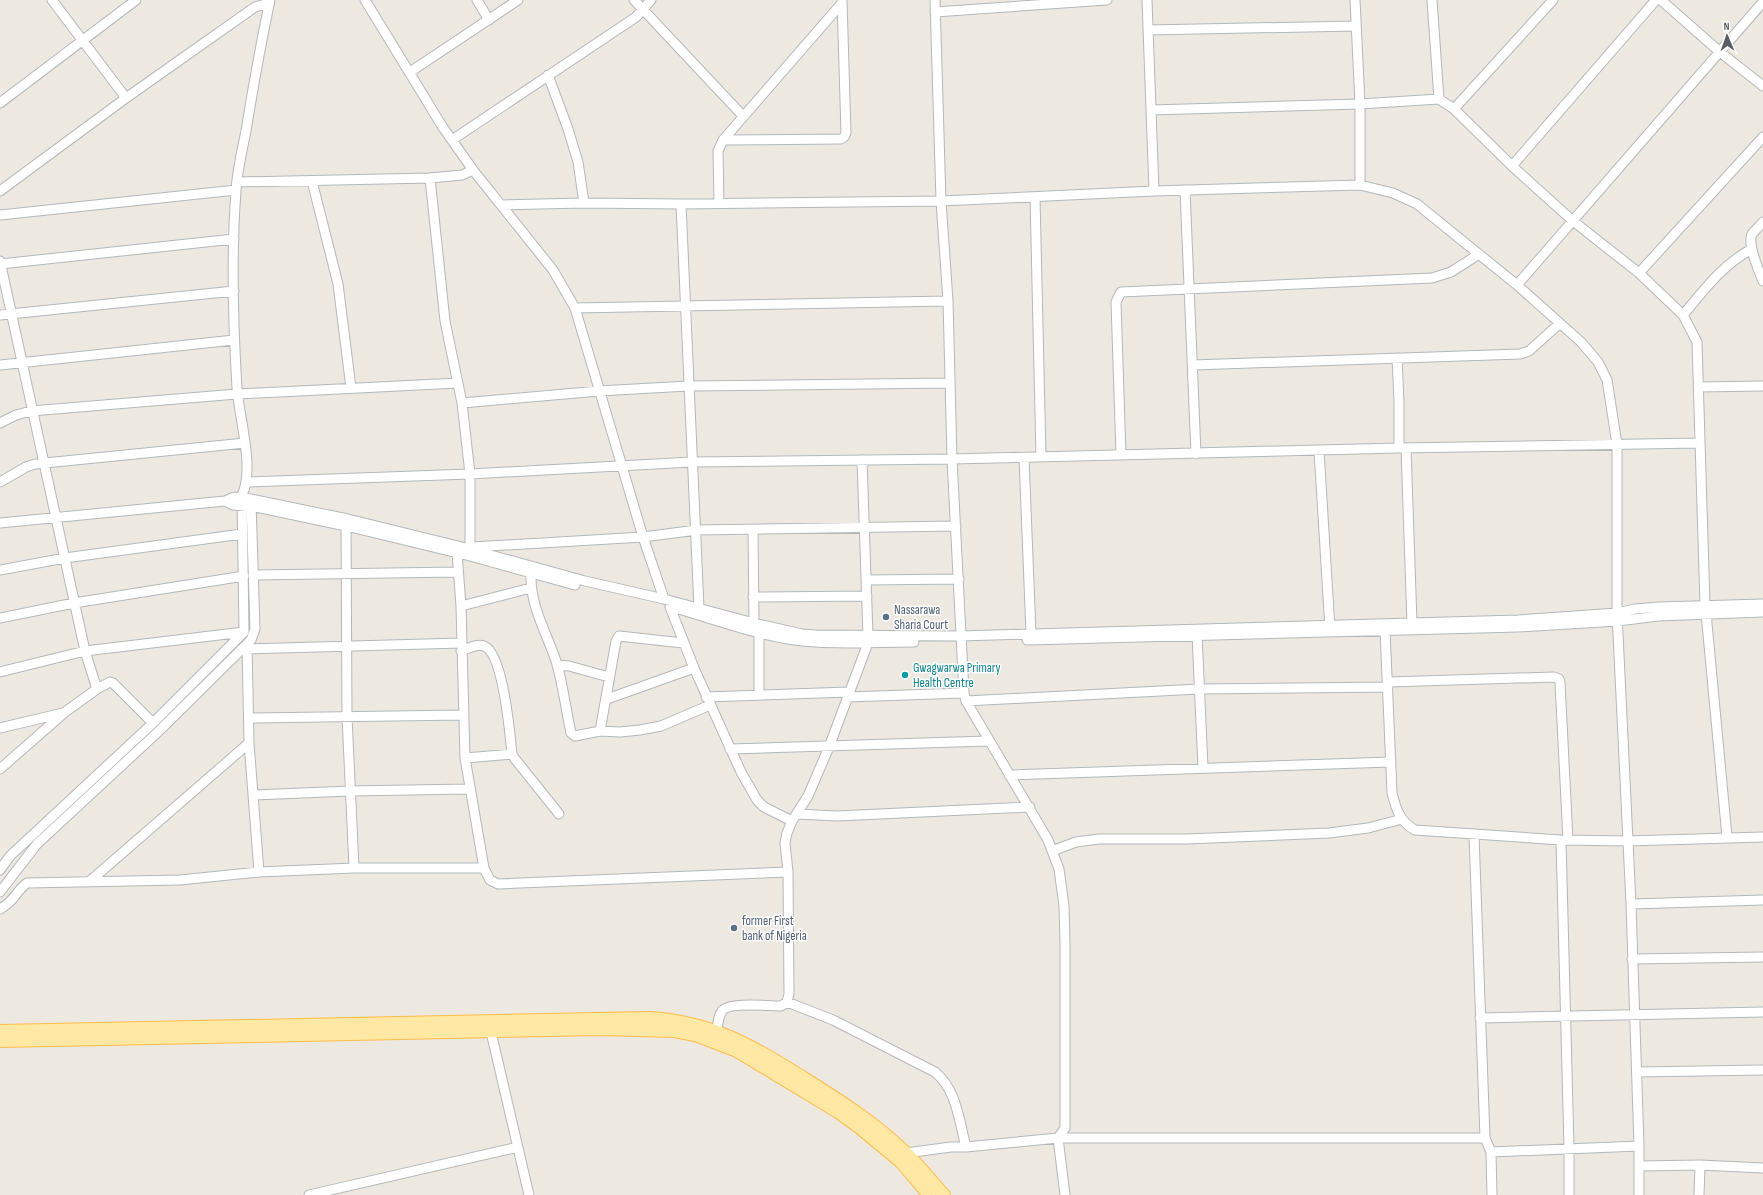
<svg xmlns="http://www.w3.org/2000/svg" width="1763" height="1195" font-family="'Sofia Sans Condensed',sans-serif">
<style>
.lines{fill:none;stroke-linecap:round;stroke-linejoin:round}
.minor-casing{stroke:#b3b8bc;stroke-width:11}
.major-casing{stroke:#ffbb48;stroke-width:14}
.minor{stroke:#fff;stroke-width:9}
.major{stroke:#ffe8a4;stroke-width:12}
.service-dot{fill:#5c6f8a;stroke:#fff;stroke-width:1.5}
.culture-dot{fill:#0f9aa8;stroke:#fff;stroke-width:1.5}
.labels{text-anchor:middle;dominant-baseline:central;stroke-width:3;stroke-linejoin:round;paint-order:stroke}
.service-label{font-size:13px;fill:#4e5e75;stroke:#fff;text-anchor:start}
.culture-label{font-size:13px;fill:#0d838f;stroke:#fff;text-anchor:start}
</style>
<rect width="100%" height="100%" fill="#eee9e0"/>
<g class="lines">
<g class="minor-casing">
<path id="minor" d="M52 0 126 98
M365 0 442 126 473 170 553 270 575 308 643 537 664 599
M477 0 489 20
M634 0 743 116
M935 0 941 201 948 301 952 459 964 693 966 701 1048 840 1059 869 1064 906 1065 943V1128L1058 1138 1065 1195
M1147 0 1154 191
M1355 0 1360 104V185
M1432 0 1439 99
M1661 0 1720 52 1763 86
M935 12 1107 0
M1148 30 1356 26
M410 72 518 0
M548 75 568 129 578 162 584 203
M0 103 136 0
M1454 109 1553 0
M1151 110 1360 104 1439 99 1454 109 1512 166 1573 221 1639 273 1683 315 1697 342 1705 605
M452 140 636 17 651 0
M723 140 841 139 844 137 846 133 842 0
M1512 166 1656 0
M430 178 445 321 462 403 470 474V553
M312 181 338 284 351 388
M237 182 430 178 462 175 473 170
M1185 190 1196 454
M0 191 126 98 255 7 269 3
M1035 197 1041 457
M719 203 718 151 723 140 842 3
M681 204 699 608
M502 205 584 203 681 204 941 201 1154 191 1360 185 1393 193 1417 204 1517 285 1581 342 1598 362 1607 380 1617 444V613L1631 904 1639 1146V1195
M0 215 236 190
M1763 222C1760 226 1755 230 1752 234 1747 244 1759 271 1763 281
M0 261 85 651 97 689 65 712 0 769
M0 264 234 239
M1639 273 1763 137
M1517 285 1763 2
M575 308 948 301
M0 315 234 291
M1683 315C1704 290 1723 264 1752 249
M1397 358 1399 402V448
M0 365 234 340
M1193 365 1520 354 1529 351 1559 324
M1699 387 1763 386
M462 403 599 391 688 386 950 383
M0 423 16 415 31 411 237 394 458 383
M1406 448 1412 623
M1319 451 1330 629
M1121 455 1116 302 1121 292 1432 278 1451 272 1479 254
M1024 458 1031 633
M862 460 868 636
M0 482 26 467 35 464 245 443
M247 482 470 474 692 462 952 459 1399 448 1699 443
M225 501 233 505 261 508 346 526 470 556 575 585
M0 523 225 501 234 497 251 499 348 519 458 546 585 581 664 599 754 623 802 634 816 635 960 636 1518 620 1617 613 1635 609 1659 607 1763 604
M346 526 347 716 354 868
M753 530 754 623
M472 547 643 537 697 530 956 526
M457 553 461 606 465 758 484 868 490 880 498 884 788 872
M0 570 65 558 242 534
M531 574C530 607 547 633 557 664 563 686 566 710 571 733L575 736 600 731 620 732 640 730 661 726 710 705
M254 575 458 572
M867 580 959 579
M753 597 867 596
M461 606 531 588
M670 607 694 668 741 772 757 800 764 807 792 821
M675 608C717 620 759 636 802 641 839 645 877 642 914 642
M1706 613 1727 837
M0 618 74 603 244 576
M1385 630 1392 793C1396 809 1400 822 1415 830L1561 840 1628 841 1763 837
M759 631V695
M1197 634 1203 768
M1027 640 1518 627 1618 621 1658 616 1763 612
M247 644 249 743 259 872
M247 649 461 643
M461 651C467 649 478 643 484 646 503 653 510 734 512 754L515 759 559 814
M557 665 569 666 609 677
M0 672 85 651 244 632
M1388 682 1554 677 1559 679 1560 683 1568 840
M97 689 110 682 113 683 153 723
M706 697 849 692
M847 697 964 693
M607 699 694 668
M966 701 1199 689 1388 687
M249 718 463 715
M0 728 63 713
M600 731 616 641 619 636 683 643
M730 749 988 741
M465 758 512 754
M1009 775 1391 762
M253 795 350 791 469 789
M798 814 837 816 1030 807
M1474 835 1485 1138 1491 1152 1492 1195
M1561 840 1569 1148V1195
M1052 851 1076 842 1099 839H1187L1329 833 1368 828 1402 819
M0 870 10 856 153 723 244 632 242 495C255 469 239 418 237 388 233 323 231 256 236 191 237 171 242 151 246 131 253 87 261 43 270 0
M90 881 249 743
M0 892 37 844 160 730 251 640 255 629 251 502
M1631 904 1763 900
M0 909C15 901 15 892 27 883L180 880 259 872 354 868H484
M1632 959 1763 957
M787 1002 833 1020 935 1072C957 1090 959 1121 966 1147
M1480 1018 1763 1012
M491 1032 529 1195
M716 1037C718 1029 717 1016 723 1010 730 1002 769 1006 781 1006L787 1002 789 994 788 872 785 843 787 833 792 821 808 796 829 747 868 643
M1637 1072 1763 1070
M1491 1152 1639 1146
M906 1153 951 1147H966L1058 1138H1485
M1640 1166 1700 1165 1763 1168
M309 1195 518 1147
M1699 1195 1700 1165"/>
</g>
<g class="major-casing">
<path id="major" d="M0 1031 648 1018C712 1021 754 1047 807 1080 842 1102 875 1123 905 1152 919 1165 931 1181 944 1195
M0 1041 601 1029 674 1031 695 1035 737 1051 838 1112 860 1128 901 1162 929 1195"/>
</g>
<use href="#minor" class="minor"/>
<use href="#major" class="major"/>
</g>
<g class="service-dot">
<circle cx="886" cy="617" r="4"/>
<circle cx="734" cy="928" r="4"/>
</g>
<circle class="culture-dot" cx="905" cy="675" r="4"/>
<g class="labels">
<g class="service-label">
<text x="894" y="610">Nassarawa<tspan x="894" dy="15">Sharia Court</tspan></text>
<text x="742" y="921">former First<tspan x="742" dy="15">bank of Nigeria</tspan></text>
</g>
<g class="culture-label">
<text x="913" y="668">Gwagwarwa Primary<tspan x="913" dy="15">Health Centre</tspan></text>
</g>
</g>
<g transform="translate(1727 36) rotate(358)" stroke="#ffffff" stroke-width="3" paint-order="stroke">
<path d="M0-3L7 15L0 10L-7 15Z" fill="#595e63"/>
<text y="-6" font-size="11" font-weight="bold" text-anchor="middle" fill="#595e63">N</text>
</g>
</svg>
